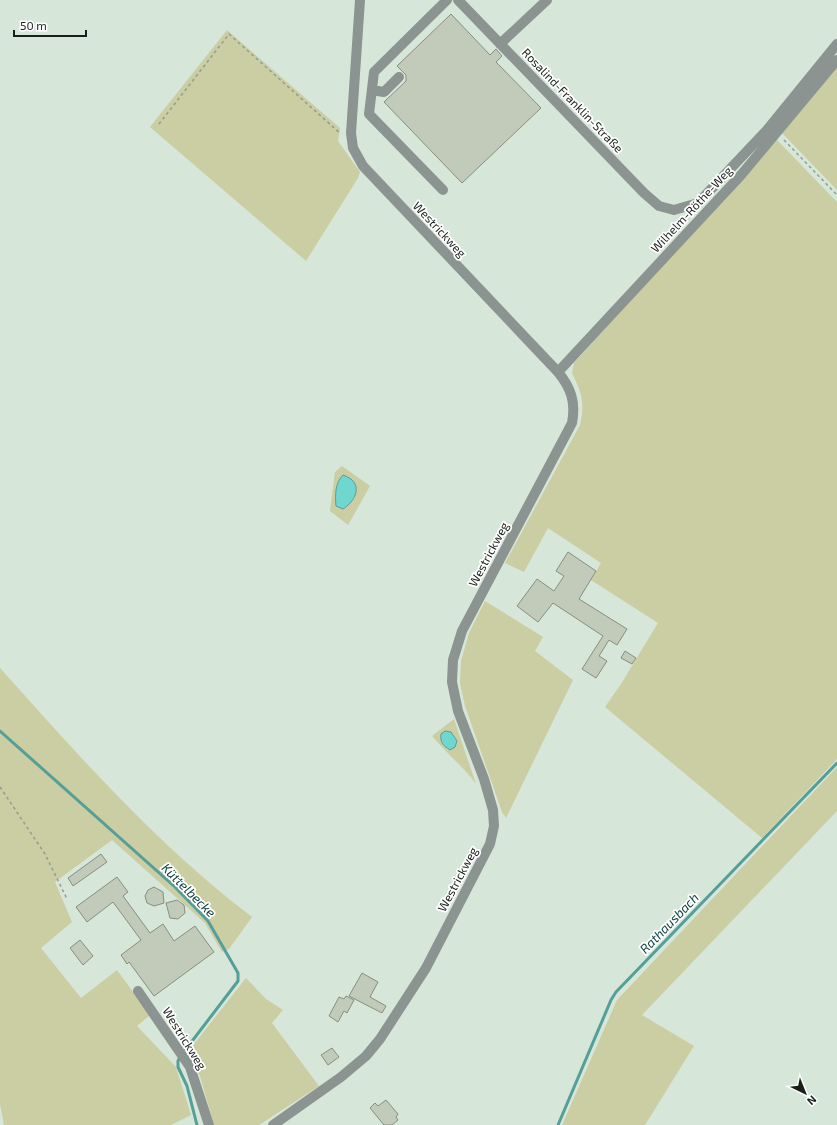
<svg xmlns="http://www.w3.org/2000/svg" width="837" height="1125" font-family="'Exo 2',sans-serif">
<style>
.green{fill:#cbcda2}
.water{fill:#6fd6d0;stroke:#559f99}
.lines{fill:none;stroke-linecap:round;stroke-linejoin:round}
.stream{stroke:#559f99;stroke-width:3}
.building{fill:#c2cbba;stroke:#878f7f}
.path{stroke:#919d93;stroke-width:1.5;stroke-dasharray:3 3;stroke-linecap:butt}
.minor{stroke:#8b9490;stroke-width:10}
.labels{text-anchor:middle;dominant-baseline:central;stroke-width:3.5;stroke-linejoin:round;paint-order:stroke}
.street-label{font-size:12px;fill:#191f1a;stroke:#fff}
.water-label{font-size:13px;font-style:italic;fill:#0c3e3c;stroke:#fff}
</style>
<rect width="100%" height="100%" fill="#d6e6d9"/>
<path class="green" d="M227 30 340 128 338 141 360 172 358 178 306 261 150 127Z
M837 66V190L782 133Z
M777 140 837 202V759L762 838 605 707 621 684 658 623 591 580 601 563 548 528 524 572 505 563 580 425C585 403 582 393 572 373L574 363Z
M342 466 370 486 348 525 330 511 335 472Z
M485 601 543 637 535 651 573 680 506 818 502 812 465 706 460 683 461 661 469 633Z
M0 668C79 756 158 846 252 917L229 949 222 952 205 923 112 840 55 882 72 922 41 948 81 998 117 970 150 1015 137 1026 176 1067 191 1115 171 1125H4L0 1104Z
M454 719 476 784C463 766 446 753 432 736Z
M837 767V811L642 1015 694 1046 645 1125H562L617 1000Z
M246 978 266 999 283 1010 272 1023 319 1086 259 1125H214L200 1076 187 1053Z"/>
<path class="water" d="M343 475C364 482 357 500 343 509L336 506C335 495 335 483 343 475Z
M445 731 451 732 457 741 455 747 450 750C443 745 440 743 441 734Z"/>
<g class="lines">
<path class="stream" d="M0 731 175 887 208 921 238 973V981L183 1053
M180 1057 178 1061V1067L187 1086 197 1125
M558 1125 611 1000 616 992 837 763"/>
</g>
<path class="building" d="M451 14 490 55 496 49 502 56 496 62 541 108 462 183 384 102 406 81V75L397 66Z
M568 552 596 571 579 599 627 629 617 645 609 640 599 656 607 661 596 678 582 669 603 636 553 603 538 622 517 606 537 579 554 591 564 576 556 571Z
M625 651 636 658 632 664 621 658Z
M101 854 107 862 73 886 68 878Z
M117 877 128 892 123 896 150 933 163 924 174 941 195 926 214 952 154 996 129 962 127 964 121 955 141 940 113 902 87 922 76 907Z
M154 887 163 892 164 903 154 906 147 903 145 896 148 890Z
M177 900 184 905 185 913 178 919 170 918 166 903Z
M80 940 93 956 83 965 70 948Z
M362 973 378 982 370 997 386 1006 382 1013 349 996Z
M346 996 354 1000 347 1013 344 1011 338 1022 329 1016 339 997 344 999Z
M332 1048 339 1057 328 1065 321 1055Z
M386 1100 398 1114 396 1117 398 1120 392 1125H384L370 1108 375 1103 378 1106Z"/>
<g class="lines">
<path class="path" d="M159 124 229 34 341 134
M784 140 837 195
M0 787 45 854 67 899"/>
<path class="minor" d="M458 0 644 193 659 206 674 210 698 203 767 130 837 44
M500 44 547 0
M372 90 384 92 399 77
M443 190 369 114 374 72 447 0
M558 372 741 175 837 60
M138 991 190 1067 209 1125
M273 1125 341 1077 366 1056 380 1039 426 968 490 844 494 826 493 810 484 779 458 711 452 682 453 660 462 631 572 423C576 402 571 388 558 372L363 166 353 148 351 133 360 0"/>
</g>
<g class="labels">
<g class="street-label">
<text transform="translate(573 100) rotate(46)">Rosalind-Franklin-Straße</text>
<text transform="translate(691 209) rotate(-47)">Wilhelm-Röthe-Weg</text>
<text transform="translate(440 229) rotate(47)">Westrickweg</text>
<text transform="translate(488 554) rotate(-62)">Westrickweg</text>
<text transform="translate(457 879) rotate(-62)">Westrickweg</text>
<text transform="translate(185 1038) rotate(58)">Westrickweg</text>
</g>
<g class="water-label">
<text transform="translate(189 890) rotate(45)">Küttelbecke</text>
<text transform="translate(669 923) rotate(-46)">Rathausbach</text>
</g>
</g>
<g transform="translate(805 1093) rotate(137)" stroke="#ffffff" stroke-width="3" paint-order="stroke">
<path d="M0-3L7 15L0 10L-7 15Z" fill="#191f1a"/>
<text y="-6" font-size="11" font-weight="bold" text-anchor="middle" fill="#191f1a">N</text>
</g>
<path d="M14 30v6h72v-6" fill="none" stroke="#191f1a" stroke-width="2"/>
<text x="20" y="30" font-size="12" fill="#191f1a" stroke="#ffffff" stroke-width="3" paint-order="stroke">50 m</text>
</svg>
